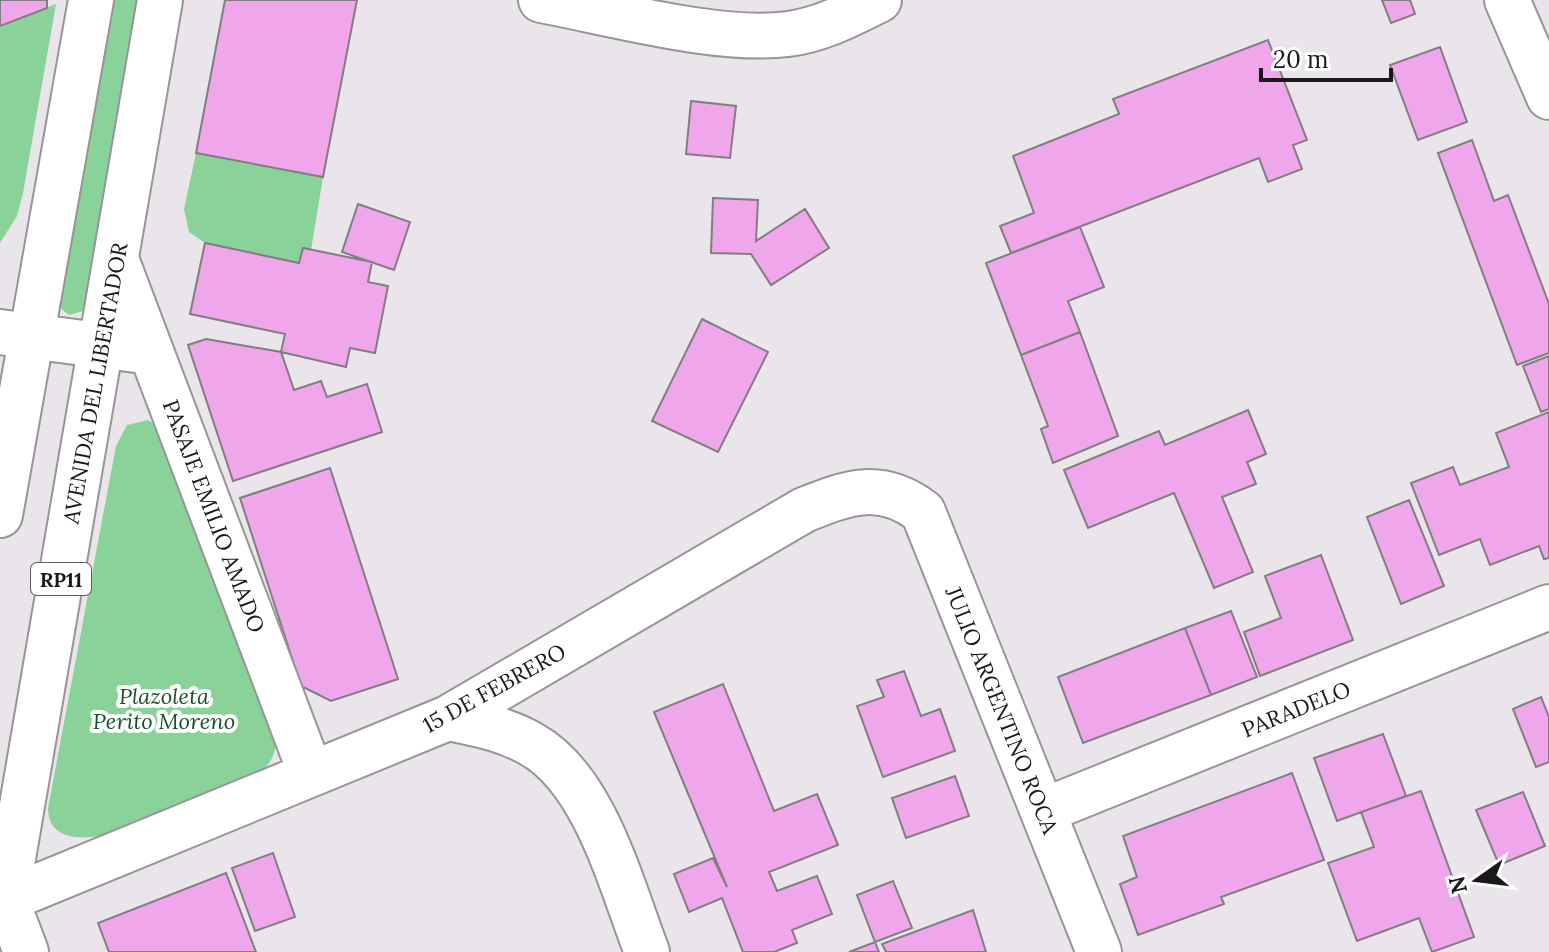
<svg xmlns="http://www.w3.org/2000/svg" width="1549" height="952" font-family="Lora,serif">
<style>
.green{fill:#89d299}
.building{fill:#efa6ea;stroke:#817d81;stroke-width:2}
.lines{fill:none;stroke-linecap:round;stroke-linejoin:round}
.minor-casing{stroke:#989498;stroke-width:48}
.major-casing{stroke:#989498;stroke-width:48}
.minor{stroke:#fff;stroke-width:44}
.major{stroke:#fff;stroke-width:44}
.labels{text-anchor:middle;dominant-baseline:central;stroke-width:8;stroke-linejoin:round;paint-order:stroke}
.shield{fill:#fff;stroke:#5f5d5f;stroke-width:2}
.shield-label{font-size:20px;font-weight:bold;fill:#1a181a}
.street-label{font-size:22px;fill:#1a181a;stroke:#fff}
.park-label{font-size:22px;font-style:italic;fill:#145028;stroke:#fff}
</style>
<rect width="100%" height="100%" fill="#eae5ea"/>
<path class="green" d="M104 0H143L87 310 69 315 54 303Z
M56 4 23 193 17 216 0 243V26Z
M196 153 323 177 311 250 303 248 299 263 205 243 189 232 184 209Z
M148 420 156 425 276 739C275 755 272 763 259 773L100 836C75 840 48 837 48 808L116 446 127 425Z"/>
<path class="building" d="M0 0H47V8L0 26Z
M225 0H357L323 177 196 153Z
M1382 0H1410L1415 14 1391 23Z
M1268 40 1307 140 1293 145 1302 169 1268 182 1259 158 1011 253 1000 226 1034 213 1013 156 1119 114 1113 99Z
M1440 47 1467 122 1418 140 1390 65Z
M691 101 736 106 730 158 686 154Z
M1472 140 1494 201 1508 195 1549 304V353L1517 365 1438 153Z
M713 198 758 200 756 241 805 209 829 248 771 285 751 254 711 253Z
M358 204 410 222 394 270 342 252Z
M1080 227 1104 287 1068 301 1080 332 1021 355 986 263Z
M205 243 299 263 303 248 372 262 368 282 388 286 375 353 350 348 346 367 281 352 285 334 190 314Z
M702 319 768 352 718 452 652 421Z
M1080 332 1118 436 1053 463 1041 429 1048 426 1021 355Z
M206 339 281 352 294 390 321 381 327 397 367 384 382 432 233 481 188 345Z
M1549 356V409L1541 412 1523 366Z
M1248 410 1266 454 1247 462 1256 484 1222 497 1253 572 1214 588 1174 493 1088 528 1064 470 1159 431 1165 445Z
M1549 412V558L1544 559 1539 546 1490 565 1480 539 1439 555 1411 483 1453 467 1460 485 1509 467 1496 433Z
M330 468 398 679 331 701 301 686 240 498Z
M1409 500 1444 586 1401 604 1367 517Z
M1321 555 1353 640 1260 676 1244 632 1281 618 1265 576Z
M1231 611 1257 677 1211 695 1185 628Z
M1185 628 1211 695 1083 743 1058 677Z
M904 671 921 716 940 709 955 751 883 777 857 706 884 697 877 680Z
M723 684 774 811 817 794 838 845 769 872 777 891 817 876 832 914 792 930 797 943 774 952H743L722 898 689 912 674 874 713 858 727 887 654 712Z
M1541 697 1549 717V762L1536 767 1513 709Z
M1383 734 1406 796 1337 821 1314 758Z
M1292 773 1324 860 1221 897 1224 904 1138 935 1120 884 1137 877 1123 836Z
M955 776 969 816 906 838 892 798Z
M1421 791 1474 937 1432 952 1419 918 1357 941 1328 863 1374 847 1361 812Z
M1523 792 1545 846 1499 865 1476 810Z
M273 853 295 917 255 931 232 868Z
M226 873 256 952H109L98 923Z
M893 881 912 928 875 942 857 895Z
M973 910 986 952H886L882 944Z
M875 942 879 952H849Z"/>
<g class="lines">
<g class="minor-casing">
<path id="minor" d="M541 0C611 13 719 43 788 34 821 30 851 14 879 0
M1507 0 1549 97
M116 259 311 774
M0 332 136 350
M448 718C477 724 505 729 531 744 595 779 622 888 647 952
M1043 811 1549 607
M0 902 448 718 804 510C849 492 881 480 923 512L1099 952"/>
</g>
<g class="major-casing">
<path id="major" d="M0 515 91 0
M26 952 6 899 160 0"/>
</g>
<use href="#minor" class="minor"/>
<use href="#major" class="major"/>
</g>
<g class="labels">
<rect class="shield" x="31" y="563" width="60" height="32" rx="6"/>
<g class="shield-label">
<text x="61" y="579">RP11</text>
</g>
<g class="street-label">
<text transform="translate(95 383) rotate(-80)">AVENIDA DEL LIBERTADOR</text>
<text transform="translate(214 516) rotate(69)">PASAJE EMILIO AMADO</text>
<text transform="translate(494 688) rotate(-29)">15 DE FEBRERO</text>
<text transform="translate(1296 709) rotate(-22)">PARADELO</text>
<text transform="translate(1002 710) rotate(68)">JULIO ARGENTINO ROCA</text>
</g>
<g class="park-label">
<text x="164" y="696">Plazoleta<tspan x="164" dy="25">Perito Moreno</tspan></text>
</g>
</g>
<g transform="translate(1477 880) rotate(256)" stroke="#ffffff" stroke-width="6" paint-order="stroke">
<path d="M0-6L14 30L0 20L-14 30Z" fill="#1a181a"/>
<text y="-12" font-size="22" font-weight="bold" text-anchor="middle" fill="#1a181a">N</text>
</g>
<path d="M1261 68v12h130v-12" fill="none" stroke="#1a181a" stroke-width="4"/>
<text x="1273" y="68" font-size="24" fill="#1a181a" stroke="#ffffff" stroke-width="6" paint-order="stroke">20 m</text>
</svg>
